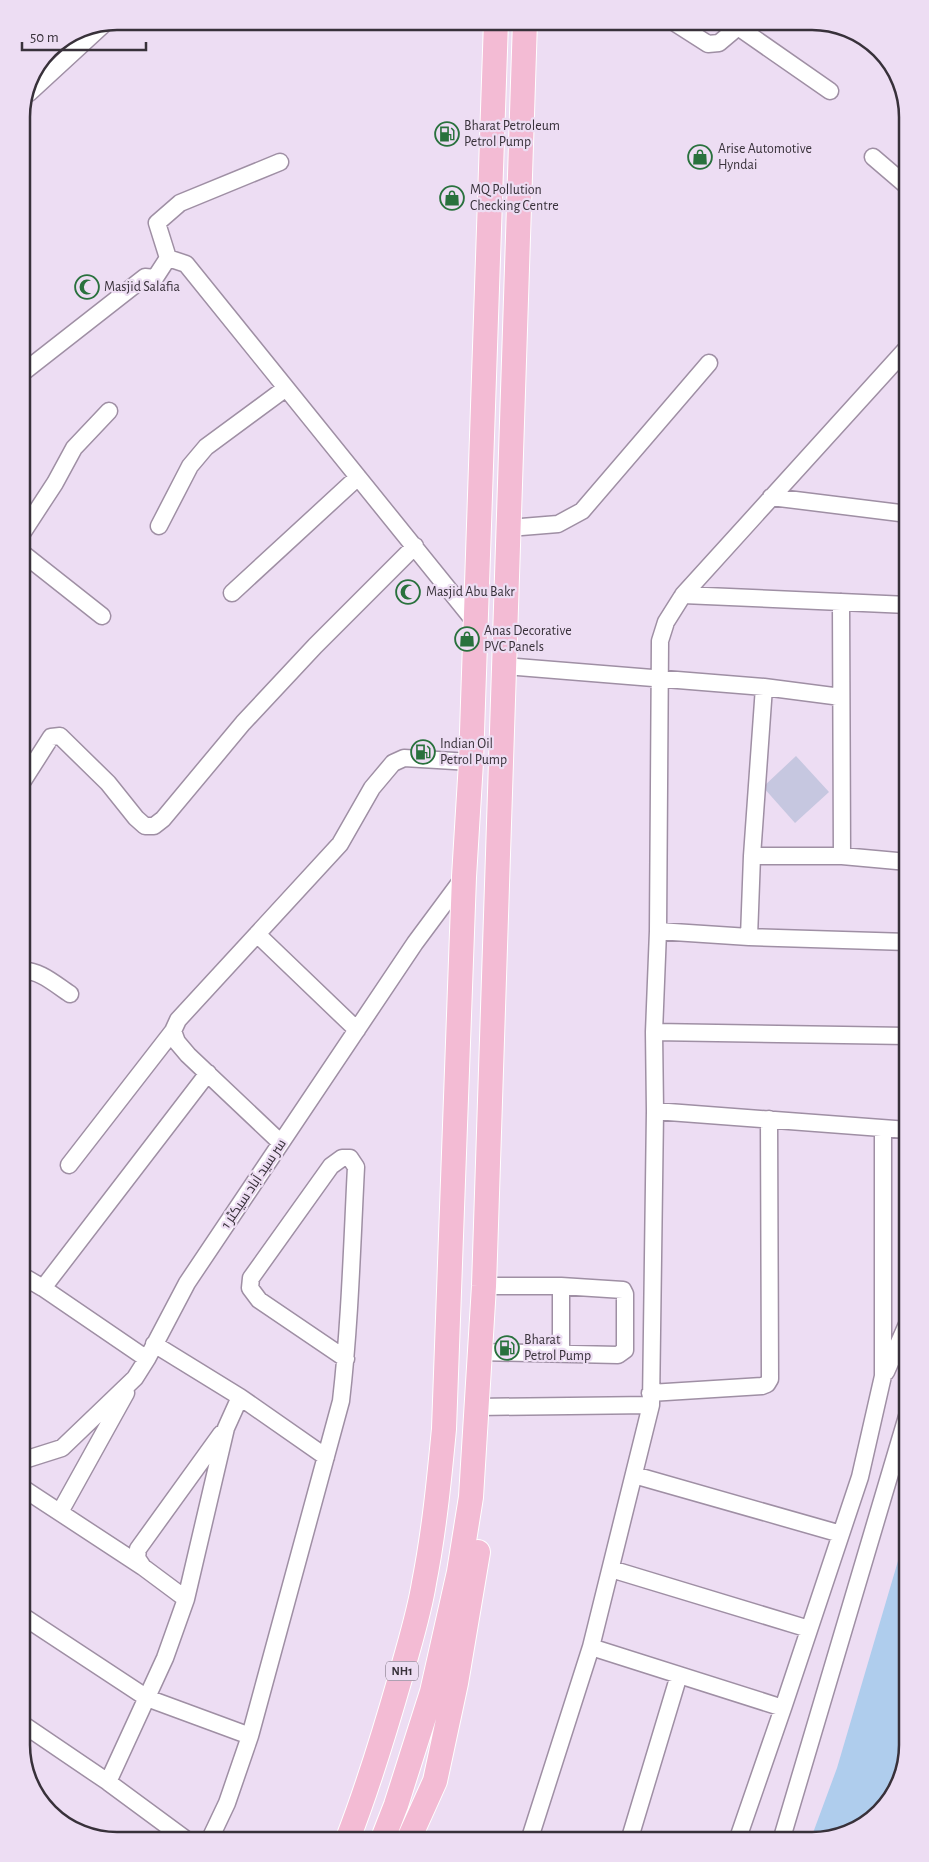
<svg xmlns="http://www.w3.org/2000/svg" width="929" height="1862" font-family="'Alegreya Sans',Cairo,sans-serif">
<style>
.water{fill:#afcded}
.building{fill:#c6c7e0}
.lines{fill:none;stroke-linecap:round;stroke-linejoin:round}
.minor-casing{stroke:#9f8fa4;stroke-width:19}
.highway-casing{stroke:#fff;stroke-width:26}
.minor{stroke:#fff;stroke-width:16}
.highway{stroke:#f3bbd4;stroke-width:24}
.labels{text-anchor:middle;dominant-baseline:central;stroke-width:4.5;stroke-linejoin:round;paint-order:stroke}
.shield{fill:#edddf3;stroke:#6e6572;stroke-width:1}
.shield-label{font-size:12px;font-weight:bold;fill:#38313a}
.poi-label{font-size:14px;fill:#38313a;stroke:#edddf3;text-anchor:start}
.street-label{font-size:14px;fill:#38313a;stroke:#edddf3}
.rim{fill:none;stroke:#38313a;stroke-width:2.5}
</style>
<rect width="100%" height="100%" fill="#edddf3"/>
<path class="water" d="M908 1527V1745L891 1798 848 1834 810 1841 837 1768Z"/>
<path class="building" d="M796 756 829 792 795 823 763 787Z"/>
<g class="lines">
<g class="minor-casing">
<path id="minor" d="M672 21 708 44 719 43 738 27 830 91
M29 93 104 24
M873 157 908 187
M168 258 186 264 475 622
M21 374 145 277 155 278 168 258 157 223 180 203 280 162
M771 497 908 514
M159 526 190 466 206 447 286 388
M509 528 558 524 582 511 709 363
M21 535 55 483 74 448 109 411
M21 552 102 616
M232 593 358 477
M683 595 908 605
M841 602 842 856
M504 666 764 687 841 697
M21 784 51 737 60 736 108 783 136 818 145 826H154L163 819 243 723 315 646 415 546
M752 856H842L908 862
M658 931 749 937 908 942
M257 934 357 1030
M749 937 752 856 764 687
M21 971C39 969 56 985 70 994
M654 1032 908 1036
M655 1111 908 1130
M281 1143 188 1055 177 1042 173 1031 178 1020 340 844 372 788 393 763 404 758 471 762
M69 1165 173 1031
M21 1222V1218
M21 1275 43 1288 147 1359
M43 1288 208 1073
M154 1344 240 1397 326 1457
M480 1352 618 1355 625 1350V1294L623 1290 561 1286H484
M561 1354V1286
M886 1372 908 1322
M650 1393 762 1386 767 1384 770 1379 769 1119
M477 1407 651 1405
M21 1461 62 1448 135 1378 147 1359 187 1283 415 943 464 877
M634 1475 841 1534
M21 1487 143 1567
M60 1512 126 1393
M611 1569 809 1629
M186 1599 143 1567 137 1558 138 1549 221 1434
M21 1615 147 1698 250 1736
M591 1647 783 1708 737 1841
M783 1708 860 1477 883 1376V1129
M21 1723 108 1782 188 1841
M108 1782 165 1658 186 1599 226 1428 240 1397
M209 1841 227 1803 250 1736 341 1401C350 1323 352 1245 356 1167L350 1158H342L331 1166 251 1278 250 1288 259 1300 346 1359
M529 1841 591 1647 651 1405 655 1111 654 1032 658 931 660 641 666 622 683 595 908 347
M629 1841 679 1675
M781 1841 908 1413"/>
</g>
<g class="highway-casing">
<path id="highway" d="M347 1841C368 1787 385 1731 401 1675 409 1645 419 1614 424 1583 434 1532 439 1481 444 1429L464 877 471 762 496 21
M382 1841 396 1805 432 1692 459 1572 471 1497 484 1286 525 21
M408 1841 435 1781 456 1683 478 1552"/>
</g>
<use href="#minor" class="minor"/>
<use href="#highway" class="highway"/>
</g>
<defs>
<g id="fuel-ring" transform="scale(1.25)"><circle r="9.5" fill="#edddf3" stroke="#29713d" stroke-width="1.5"/><path d="M-5.5-6h7V0h2V4h1.3V-2.5L3-4.5l.8-.8L6-3V5H2.5V1h-1V6h-7ZM-4.2-4.7v3.2H.2V-4.7Z" fill="#29713d"/></g>
<g id="shop-ring" transform="scale(1.25)"><circle r="9.5" fill="#edddf3" stroke="#29713d" stroke-width="1.5"/><path d="M-5-2.5h2.3a2.7 3.5 0 0 1 5.4 0H5L5.5 6h-11ZM-1.5-2.5h3a1.5 2.3 0 0 0-3 0Z" fill="#29713d"/></g>
<g id="mosque-ring" transform="scale(1.25)"><circle r="9.5" fill="#edddf3" stroke="#29713d" stroke-width="1.5"/><path d="M3.5-4.9A6 6 0 1 0 3.5 4.9A5 5 0 1 1 3.5-4.9Z" fill="#29713d"/></g>
</defs>
<g fill-rule="evenodd">
<use href="#fuel-ring" x="447" y="134"/>
<use href="#shop-ring" x="700" y="157"/>
<use href="#shop-ring" x="452" y="198"/>
<use href="#mosque-ring" x="87" y="287"/>
<use href="#mosque-ring" x="408" y="592"/>
<use href="#shop-ring" x="467" y="639"/>
<use href="#fuel-ring" x="423" y="752"/>
<use href="#fuel-ring" x="507" y="1348"/>
</g>
<g class="labels">
<rect class="shield" x="386" y="1661.5" width="32" height="19" rx="4"/>
<g class="shield-label">
<text x="402" y="1671">NH1</text>
</g>
<g class="poi-label">
<text x="464" y="126">Bharat Petroleum<tspan x="464" dy="16">Petrol Pump</tspan></text>
<text x="718" y="149">Arise Automotive<tspan x="718" dy="16">Hyndai</tspan></text>
<text x="470" y="190">MQ Pollution<tspan x="470" dy="16">Checking Centre</tspan></text>
<text x="104" y="287">Masjid Salafia</text>
<text x="426" y="592">Masjid Abu Bakr</text>
<text x="484" y="631">Anas Decorative<tspan x="484" dy="16">PVC Panels</tspan></text>
<text x="440" y="744">Indian Oil<tspan x="440" dy="16">Petrol Pump</tspan></text>
<text x="524" y="1340">Bharat<tspan x="524" dy="16">Petrol Pump</tspan></text>
</g>
<g class="street-label">
<text transform="translate(254 1184) rotate(-56)">سر سید آباد سیکٹر 1</text>
</g>
</g>
<path d="M0 0H929V1862H0ZM117 30H812A87 87 0 0 1 899 117V1745A87 87 0 0 1 812 1832H117A87 87 0 0 1 30 1745V117A87 87 0 0 1 117 30Z" fill="#edddf3" fill-rule="evenodd"/>
<path class="rim" d="M117 30H812A87 87 0 0 1 899 117V1745A87 87 0 0 1 812 1832H117A87 87 0 0 1 30 1745V117A87 87 0 0 1 117 30Z"/>
<path d="M22 42v8h124v-8" fill="none" stroke="#38313a" stroke-width="2.5"/>
<text x="30" y="42" font-size="15" fill="#38313a" stroke="#edddf3" stroke-width="4" paint-order="stroke">50 m</text>
</svg>
